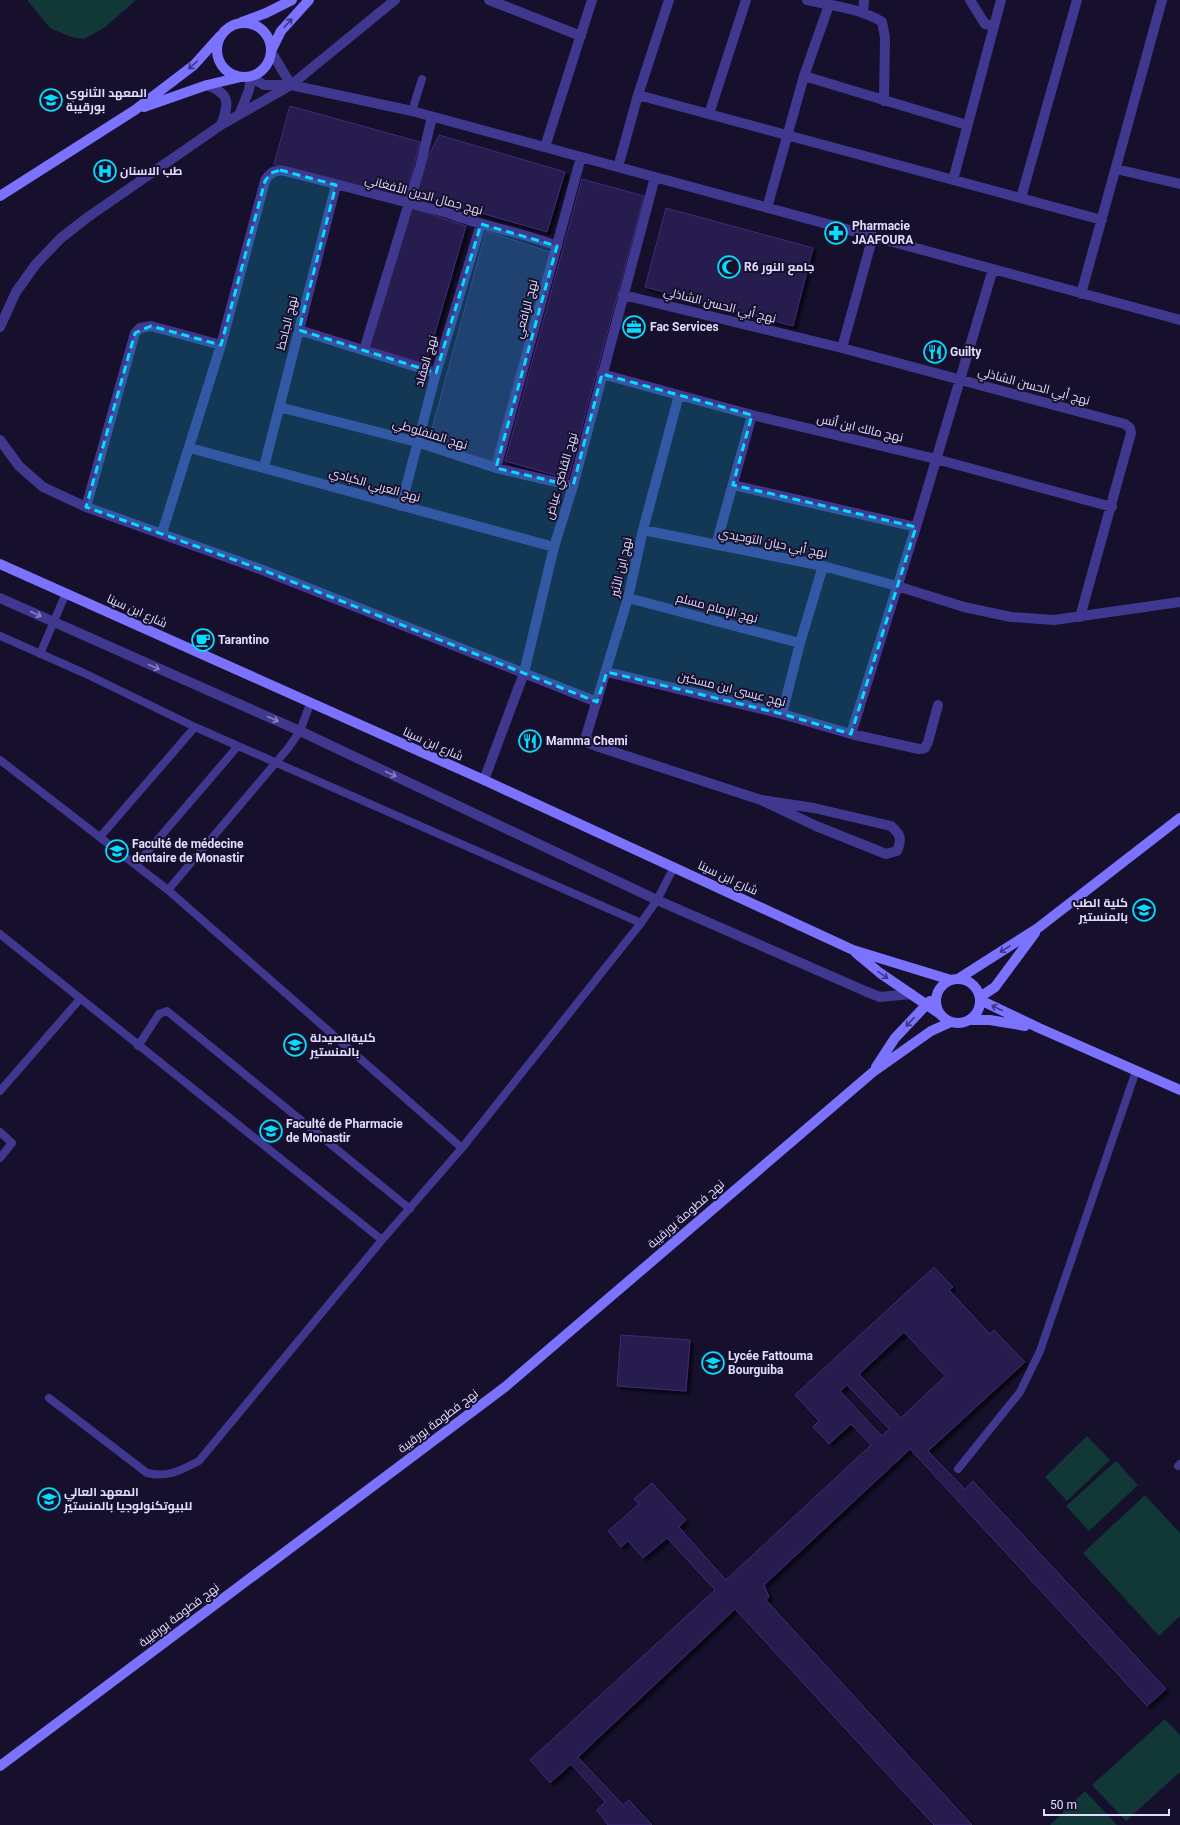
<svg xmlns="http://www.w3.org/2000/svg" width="1180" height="1825" font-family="Roboto,Cairo,sans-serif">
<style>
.green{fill:#123737}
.building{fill:#271b4e;stroke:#3e2c7b;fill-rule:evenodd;filter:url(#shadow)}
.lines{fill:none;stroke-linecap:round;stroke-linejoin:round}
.service{stroke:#3f388e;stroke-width:8}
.minor{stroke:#3f388e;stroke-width:10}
.secondary{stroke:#7b72ff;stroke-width:10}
.oneway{stroke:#3e3780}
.oneway2{stroke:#8881c1}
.marked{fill:#07dcff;fill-opacity:0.2;stroke:#07dcff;stroke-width:3;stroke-dasharray:8 5;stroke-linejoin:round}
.labels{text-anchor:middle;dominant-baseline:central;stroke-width:4;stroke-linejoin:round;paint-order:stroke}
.poi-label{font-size:12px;font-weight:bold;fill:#e1dbff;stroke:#16102c;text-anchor:start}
.street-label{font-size:12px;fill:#e1dbff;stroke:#16102c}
</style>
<defs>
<filter id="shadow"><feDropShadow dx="3.5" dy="3.5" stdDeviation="1" flood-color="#0009"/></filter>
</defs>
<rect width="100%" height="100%" fill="#16102c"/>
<path class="green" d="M27 0H136L104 28 84 39 71 37 50 28Z
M1087 1436 1110 1460 1067 1501 1045 1477Z
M1116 1461 1138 1485 1089 1531 1066 1506Z
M1145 1495 1180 1533V1616L1159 1636 1083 1553Z
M1165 1719 1180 1735V1772L1126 1821 1092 1785Z
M1085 1791 1117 1825H1050Z"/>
<path class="building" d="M290 106 420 142 405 200 274 164Z
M439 135 565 172 547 232 414 194 424 165Z
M582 179 644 196 568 479 505 461Z
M409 207 466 226 426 364 369 347Z
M666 208 813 248 793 326 645 287Z
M486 231 550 252 492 461 428 443Z
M934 1267 953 1287 949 1290 990 1334 994 1330 1025 1362 928 1451 965 1489 973 1481 1166 1689 1147 1706 910 1449 764 1585 769 1597 766 1600 972 1825H934L735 1609 578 1757 623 1805 629 1800 652 1825H608L597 1810 605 1802 571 1764 550 1783 530 1760 715 1590 667 1538 643 1558 628 1541 621 1547 608 1531 639 1504 634 1499 652 1483 686 1520 679 1527 726 1580 871 1445 851 1424 829 1444 813 1427 819 1421 795 1395ZM904 1332 945 1376 901 1418 859 1374ZM847 1385 889 1429 882 1436 840 1391Z
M621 1335 690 1340 686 1391 617 1386Z"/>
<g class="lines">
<path class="service" d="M412 111 422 79
M0 636 84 673 195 727
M40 654 66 593
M0 760 168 890 462 1148
M100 837 195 727 641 923
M136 865 238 746
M168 890 289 747 300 731 310 704
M0 934 382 1240
M138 1046 159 1014 167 1011 410 1209
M0 1091 80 999
M0 1132 12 1143 0 1158
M49 1398 147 1473C168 1478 181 1470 199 1461L382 1240 462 1148 641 923 657 900 674 867
M1178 1466 1180 1464
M958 1469 1020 1392 1040 1351 1136 1071"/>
<path class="minor" d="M489 0 581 36
M807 0C829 5 863 9 882 22L885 37 884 101
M970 0 985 24 994 26
M863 13 864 0
M804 76 967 125
M207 85C231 94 229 104 221 125
M291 85 412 111 1180 320
M638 95 1102 220
M240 113 249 90 251 77 264 85H291L272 53
M709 114 746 0
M545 147 592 0
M618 167 638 95 669 0
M1116 169 1180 184
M953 180 1001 0
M1021 198 1077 0
M767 208 804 76 829 5
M1081 294 1162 0
M623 295 842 348 1125 424 1130 428 1131 433 1080 617
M0 327 16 292 36 264 61 238 88 217 221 125 291 85 395 0
M299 330 436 373
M842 348 873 236
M364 350 420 167 432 117
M602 374 752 415 936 459 1112 507
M679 395 643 530 628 598 586 736 589 743 599 747 761 800 814 808 891 826C901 835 902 839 897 851L886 854 816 826 761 800
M279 407 417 442 496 468 573 486
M0 440 19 466 43 487 86 507 260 569 597 702
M190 448 554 547
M264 467 336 185
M496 468 581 157
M733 485 916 527
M401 506 436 373 481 224
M86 507 135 333 140 328 151 326 221 345
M643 530 823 566 897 586 964 607 1011 617 1054 620 1180 602
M162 533 221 345 265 181C269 173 275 169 285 171L448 213C484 227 522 232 557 246
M716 545 752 415
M0 598 300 731 657 900 865 991 880 997 911 994
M628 598 800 643
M607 672 782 714 851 734 919 749 925 748 928 742 938 705
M782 714 800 643 823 566
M851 734 916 527 993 269
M484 780 524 673 554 547 573 486 655 177"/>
<path class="secondary" d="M242 22 266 13 292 0
M217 50a27 27 0 1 1 54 0a27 27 0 1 1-54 0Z
M272 49 281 31 309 0
M144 107 207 85 241 77
M0 196 135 110 194 65 220 36
M0 564 484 780 853 950 951 980
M856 953 880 973 940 1014
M936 1001a22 22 0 1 1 44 0a22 22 0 1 1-44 0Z
M958 979 1038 928 1180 818
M980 997 995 987 1035 933
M980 1000 1039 1028 1180 1090
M970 1020H990L1025 1026
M876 1067 895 1038 930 1001
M0 1766 505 1387 873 1072 931 1031 951 1022"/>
</g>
<defs><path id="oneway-shaft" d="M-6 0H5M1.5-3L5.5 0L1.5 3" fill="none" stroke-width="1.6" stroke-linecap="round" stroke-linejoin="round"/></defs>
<g class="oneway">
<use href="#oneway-shaft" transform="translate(288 23) rotate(-48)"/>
<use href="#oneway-shaft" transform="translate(193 65) rotate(138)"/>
<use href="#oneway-shaft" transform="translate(1005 949) rotate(148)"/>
<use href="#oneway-shaft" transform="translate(883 975) rotate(35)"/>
<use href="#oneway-shaft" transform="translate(997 1008) rotate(-154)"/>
<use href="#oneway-shaft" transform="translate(910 1022) rotate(133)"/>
</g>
<g class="oneway2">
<use href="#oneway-shaft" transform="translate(36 614) rotate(24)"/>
<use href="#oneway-shaft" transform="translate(154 667) rotate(24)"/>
<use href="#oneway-shaft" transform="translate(273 719) rotate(24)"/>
<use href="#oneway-shaft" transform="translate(391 774) rotate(25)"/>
</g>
<path class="marked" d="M280 170 336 185 299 330 436 373 481 224 557 246 496 468 573 486 602 374 752 415 733 485 916 527 851 734 782 714 607 672 597 702 260 569 86 507 135 333 151 326 221 345 265 181 271 173Z"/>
<defs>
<g id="school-ring" transform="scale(1.15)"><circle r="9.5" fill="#16102c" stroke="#07dcff" stroke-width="1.5"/><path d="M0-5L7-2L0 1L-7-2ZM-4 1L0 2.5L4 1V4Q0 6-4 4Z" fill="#07dcff"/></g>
<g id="hospital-ring" transform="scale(1.15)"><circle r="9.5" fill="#16102c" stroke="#07dcff" stroke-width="1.5"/><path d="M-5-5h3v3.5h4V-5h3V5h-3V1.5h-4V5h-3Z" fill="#07dcff"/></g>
<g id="pharmacy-ring" transform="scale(1.15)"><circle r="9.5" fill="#16102c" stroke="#07dcff" stroke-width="1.5"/><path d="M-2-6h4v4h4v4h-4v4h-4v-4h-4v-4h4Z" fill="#07dcff"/></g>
<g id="mosque-ring" transform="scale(1.15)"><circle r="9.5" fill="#16102c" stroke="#07dcff" stroke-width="1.5"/><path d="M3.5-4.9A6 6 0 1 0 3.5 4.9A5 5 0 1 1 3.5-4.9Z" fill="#07dcff"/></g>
<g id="office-ring" transform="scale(1.15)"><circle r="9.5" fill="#16102c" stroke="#07dcff" stroke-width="1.5"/><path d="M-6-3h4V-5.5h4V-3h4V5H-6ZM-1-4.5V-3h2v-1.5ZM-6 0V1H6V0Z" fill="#07dcff"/></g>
<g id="restaurant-ring" transform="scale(1.15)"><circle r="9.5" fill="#16102c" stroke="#07dcff" stroke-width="1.5"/><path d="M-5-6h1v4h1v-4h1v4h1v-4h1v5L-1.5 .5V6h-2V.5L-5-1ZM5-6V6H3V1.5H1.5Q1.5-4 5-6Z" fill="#07dcff"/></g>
<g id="cafe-ring" transform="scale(1.15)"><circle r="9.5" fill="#16102c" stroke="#07dcff" stroke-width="1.5"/><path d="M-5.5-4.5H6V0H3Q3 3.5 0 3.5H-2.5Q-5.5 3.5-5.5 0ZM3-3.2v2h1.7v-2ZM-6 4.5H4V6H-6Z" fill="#07dcff"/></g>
<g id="university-ring" transform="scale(1.15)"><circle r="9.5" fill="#16102c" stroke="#07dcff" stroke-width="1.5"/><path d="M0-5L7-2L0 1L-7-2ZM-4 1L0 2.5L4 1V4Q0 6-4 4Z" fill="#07dcff"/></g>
</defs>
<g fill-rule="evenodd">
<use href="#school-ring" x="51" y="100"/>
<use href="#hospital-ring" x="105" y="171"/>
<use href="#pharmacy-ring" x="836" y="233"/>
<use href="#mosque-ring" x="729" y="267"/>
<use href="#office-ring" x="634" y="327"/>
<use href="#restaurant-ring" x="935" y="352"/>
<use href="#cafe-ring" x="203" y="640"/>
<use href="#restaurant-ring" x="530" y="741"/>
<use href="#university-ring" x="117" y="851"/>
<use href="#university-ring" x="1144" y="910"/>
<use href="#university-ring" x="295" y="1045"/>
<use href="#university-ring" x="271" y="1131"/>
<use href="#school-ring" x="713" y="1363"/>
<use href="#university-ring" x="49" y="1499"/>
</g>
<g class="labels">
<g class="poi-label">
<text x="66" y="93">المعهد الثانوي<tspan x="66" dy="14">بورقيبة</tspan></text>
<text x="120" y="171">طب الاسنان</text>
<text x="852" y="226">Pharmacie<tspan x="852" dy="14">JAAFOURA</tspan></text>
<text x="744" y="267">R6 جامع النور</text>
<text x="650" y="327">Fac Services</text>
<text x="950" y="352">Guilty</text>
<text x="218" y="640">Tarantino</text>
<text x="546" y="741">Mamma Chemi</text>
<text x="132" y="844">Faculté de médecine<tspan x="132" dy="14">dentaire de Monastir</tspan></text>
<text x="1128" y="903" text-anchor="end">كلية الطب<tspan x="1128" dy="14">بالمنستير</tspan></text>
<text x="310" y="1038">كليةالصيدلة<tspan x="310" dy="14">بالمنستير</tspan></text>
<text x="286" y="1124">Faculté de Pharmacie<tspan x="286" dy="14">de Monastir</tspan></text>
<text x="728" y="1356">Lycée Fattouma<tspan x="728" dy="14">Bourguiba</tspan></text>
<text x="64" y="1492">المعهد العالي<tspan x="64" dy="14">للبيوتكنولوجيا بالمنستير</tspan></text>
</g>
<g class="street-label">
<text transform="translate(424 195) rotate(15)">نهج جمال الدين الأفغاني</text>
<text transform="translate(720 305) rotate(14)">نهج أبي الحسن الشاذلي</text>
<text transform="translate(526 309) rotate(-75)">نهج الرافعي</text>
<text transform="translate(287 323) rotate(-76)">نهج الجاحظ</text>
<text transform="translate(426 361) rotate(-74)">نهج العقاد</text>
<text transform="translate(1034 386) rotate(15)">نهج أبي الحسن الشاذلي</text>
<text transform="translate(860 428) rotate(13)">نهج مالك ابن أنس</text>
<text transform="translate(430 434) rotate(17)">نهج المنفلوطي</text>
<text transform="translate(561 476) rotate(-74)">نهج القاضي عياض</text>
<text transform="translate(375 485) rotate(16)">نهج العربي الكبادي</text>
<text transform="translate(773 543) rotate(11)">نهج أبي حيان التوحيدي</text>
<text transform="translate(621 567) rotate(-77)">نهج ابن الأثير</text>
<text transform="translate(717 608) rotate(15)">نهج الإمام مسلم</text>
<text transform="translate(137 611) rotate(24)">شارع ابن سينا</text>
<text transform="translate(732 689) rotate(14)">نهج عيسى ابن مسكين</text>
<text transform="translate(433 744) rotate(24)">شارع ابن سينا</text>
<text transform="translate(728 878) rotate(25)">شارع ابن سينا</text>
<text transform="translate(686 1214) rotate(-41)">نهج فطومة بورقيبة</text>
<text transform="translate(438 1421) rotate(-37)">نهج فطومة بورقيبة</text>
<text transform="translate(179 1615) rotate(-37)">نهج فطومة بورقيبة</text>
</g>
</g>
<path d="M1044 1809v6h125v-6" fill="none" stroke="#e1dbff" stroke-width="2"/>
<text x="1050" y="1809" font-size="12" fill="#e1dbff" stroke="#16102c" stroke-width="3" paint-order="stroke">50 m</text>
</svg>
